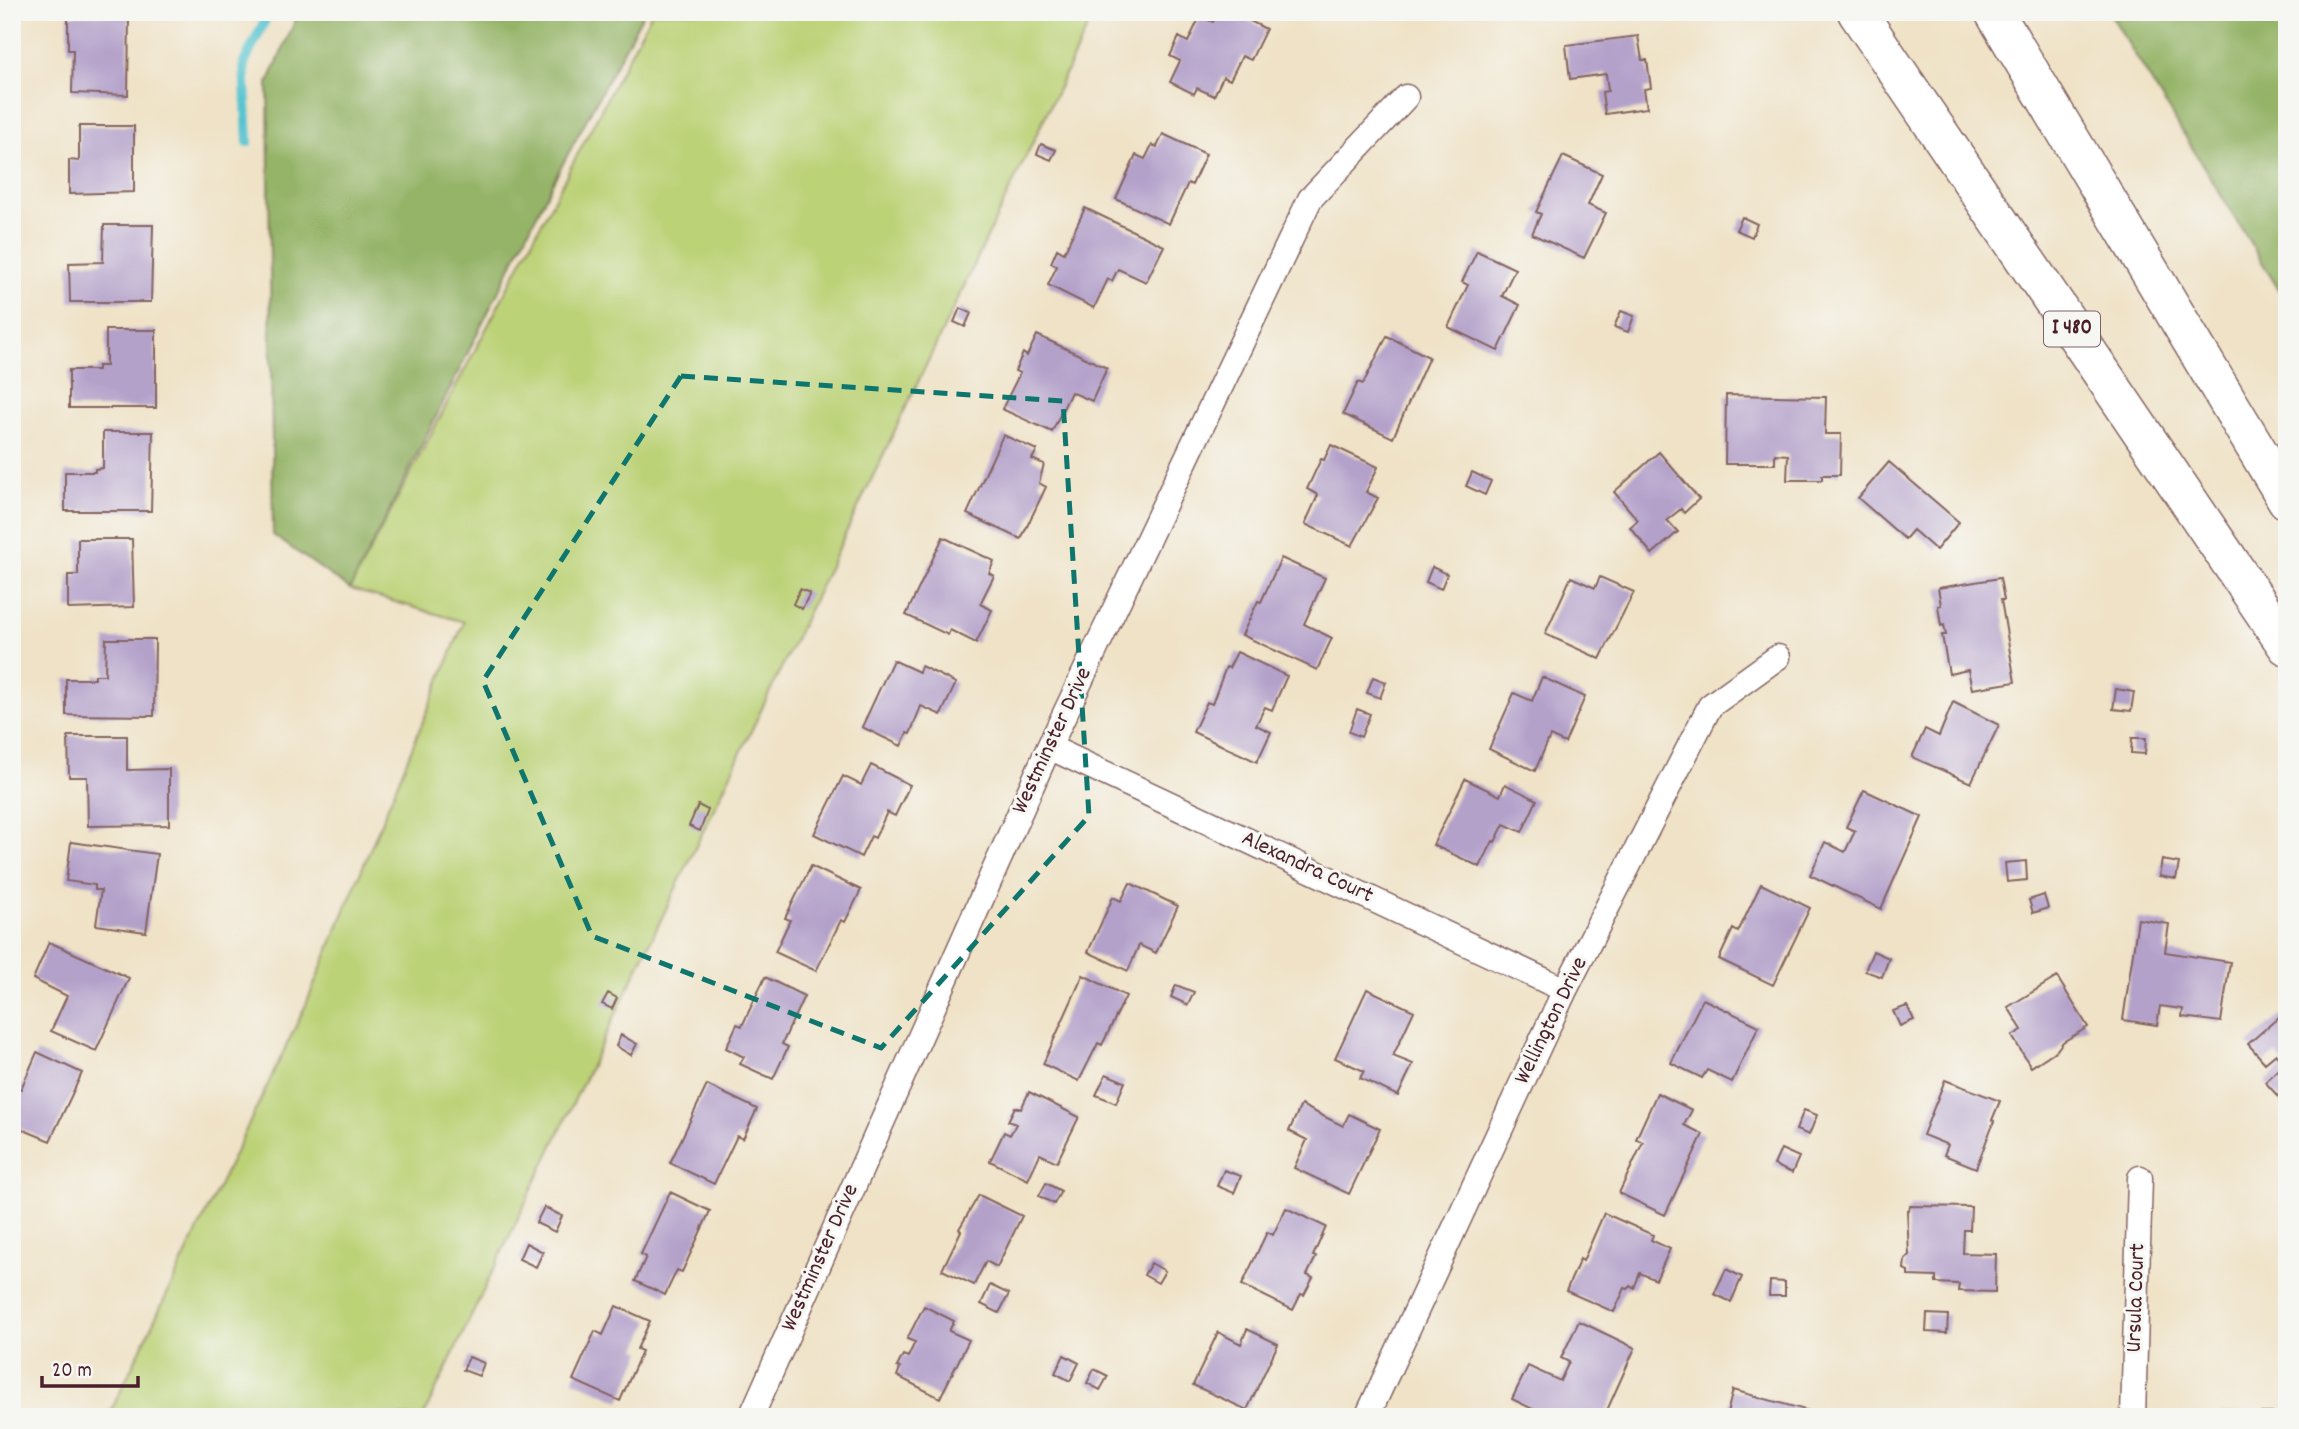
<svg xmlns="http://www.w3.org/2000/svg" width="2299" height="1429" font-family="Dekko,sans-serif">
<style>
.green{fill:#bcd277;stroke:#837851;stroke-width:2}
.forest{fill:#95b468;stroke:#706a4a;stroke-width:2}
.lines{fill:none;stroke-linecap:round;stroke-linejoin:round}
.stream{stroke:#58c4d0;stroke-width:10}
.building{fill:#b4a1ca}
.street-casing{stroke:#846361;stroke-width:27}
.highway-casing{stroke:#846361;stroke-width:41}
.street{stroke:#fff;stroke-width:24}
.highway{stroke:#fff;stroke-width:38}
.marked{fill:none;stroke:#0f766e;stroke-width:5;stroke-dasharray:14 9;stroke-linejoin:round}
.labels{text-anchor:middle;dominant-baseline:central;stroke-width:6;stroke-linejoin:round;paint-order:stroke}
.shield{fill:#f6f6f2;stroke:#7e6067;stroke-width:2}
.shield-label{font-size:21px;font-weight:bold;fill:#4a1f2b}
.street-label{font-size:23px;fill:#4a1f2b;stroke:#f6f6f2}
</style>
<rect width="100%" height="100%" fill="#f6f6f2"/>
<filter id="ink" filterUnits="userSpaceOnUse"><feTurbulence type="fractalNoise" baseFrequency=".0143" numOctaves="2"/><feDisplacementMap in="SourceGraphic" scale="14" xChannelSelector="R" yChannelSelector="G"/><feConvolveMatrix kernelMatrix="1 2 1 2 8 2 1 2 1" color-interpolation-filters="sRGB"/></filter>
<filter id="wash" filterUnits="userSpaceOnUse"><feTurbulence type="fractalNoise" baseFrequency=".00686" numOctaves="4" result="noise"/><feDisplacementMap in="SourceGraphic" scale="28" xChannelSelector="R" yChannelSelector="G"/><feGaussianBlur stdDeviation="1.57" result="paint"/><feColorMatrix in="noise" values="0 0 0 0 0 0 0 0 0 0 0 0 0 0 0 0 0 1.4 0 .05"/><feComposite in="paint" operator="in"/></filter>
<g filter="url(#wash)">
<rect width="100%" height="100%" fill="#efe2c6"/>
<path class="green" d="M652 12H1095L423 1417H108L305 1007 464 622 350 589Z"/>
<path class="forest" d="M299 12H644L552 184 350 589 273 535 268 83Z
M2109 12H2287V303Z"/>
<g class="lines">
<path class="stream" d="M248 142 244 63 269 12"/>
</g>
<g id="blocks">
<path class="building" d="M1218 12H1232L1266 29 1251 60 1242 56 1230 80 1223 77 1214 96 1197 88 1194 94 1170 82 1180 61 1170 56 1179 37 1188 42 1200 16 1213 22Z
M68 15H129L128 95 72 93 73 50H68Z
M1638 36 1642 60H1647L1651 88 1644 89 1647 108 1605 114 1602 92 1608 91 1606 74 1570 79 1566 45Z
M79 126H134V192L69 194V160L79 161Z
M1163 134 1206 154 1192 185 1188 183 1169 224 1116 199 1136 155 1145 159 1152 145 1157 147Z
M1041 144 1056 150 1051 160 1037 154Z
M1563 156 1602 174 1588 205 1606 213 1584 258 1532 234 1541 214 1536 212Z
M1085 208 1164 246 1146 282 1118 269 1112 281 1108 279 1094 308 1048 285 1057 266 1051 263 1057 249 1064 253Z
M1742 217 1757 224 1752 237 1736 230Z
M104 225H153L151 302H70L69 263 103 262Z
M1477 251 1515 269 1502 296 1520 305 1498 351 1448 327 1468 285 1462 282Z
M960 308 971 313 965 327 954 322Z
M1621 311 1634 316 1628 332 1614 327Z
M106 330H156V408H69V370H98V366H106Z
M1037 335 1107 368 1092 401 1071 392 1052 432 1002 409 1020 373 1015 371 1023 353 1027 356Z
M1387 336 1429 357 1393 438 1343 414 1358 382 1363 384Z
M1726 395 1826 397 1825 434H1841L1840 475H1822V480H1787L1788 455 1775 454V464H1725Z
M103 432H153L151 511H65V472H95V469L103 468Z
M1003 435 1037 450 1032 459 1044 464 1039 483 1046 487 1021 539 967 514Z
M1331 445 1378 467 1366 492 1378 498 1352 546 1305 524 1318 495 1307 489 1321 459 1324 460Z
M1659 452 1699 499 1684 513 1681 509 1667 520 1678 532 1652 554 1630 527 1638 520 1614 492Z
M1889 462 1959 522 1936 550 1913 530 1905 539 1858 498Z
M1472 472 1491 481 1485 495 1466 486Z
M943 537 994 561 989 573 994 576 980 604 992 610 976 643 950 630 948 635 906 615Z
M78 539H132L134 607 68 609V575H78Z
M1281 558 1325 578 1304 624 1332 638 1317 670 1242 635 1258 601 1261 602Z
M1432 567 1447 574 1441 589 1426 582Z
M1571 577 1595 588 1600 577 1634 592 1600 659 1545 634Z
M2000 578 2004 600H2001L2015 682 1972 689 1968 670 1949 674 1942 635H1946L1944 625 1941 626 1938 606 1941 605 1938 588Z
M800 589 810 593 802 609 793 604Z
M106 639H155L154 716 66 715V679H95V675H105Z
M1237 652 1287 676 1272 710 1265 707 1256 725 1271 732 1257 762 1193 732 1207 702 1212 704 1226 667 1229 668Z
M893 660 919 672 921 666 956 683 941 715 921 706 910 734 907 733 901 746 862 727Z
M1373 677 1386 682 1380 698 1367 693Z
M1542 677 1585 697 1565 743 1550 736 1535 771 1489 749 1514 693 1532 701Z
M2116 689 2134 692 2131 711 2113 709Z
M1953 702 1999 725 1971 783 1912 757 1925 729 1939 736Z
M1357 709 1370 714 1361 737 1349 732Z
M68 736H127V770L169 769V825L88 826 87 777H69Z
M2132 738H2146L2145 754 2131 753Z
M871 765 910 785 895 816 887 812 875 838 871 836 861 857 814 834 843 776 861 785Z
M1465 779 1500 796 1505 784 1537 800 1522 832 1504 824 1495 842 1493 841 1480 867 1433 845Z
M1864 790 1922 817 1881 909 1810 875 1825 842 1845 852 1855 831 1846 827Z
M698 805 708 810 700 831 689 826Z
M71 842 157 854 146 932 96 925 101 890H95V885L66 881Z
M2162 860 2179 863 2176 879 2159 876Z
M2026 861 2027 880 2007 882 2005 863Z
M811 866 861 890 845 922 841 920 816 971 775 952 790 920 785 918Z
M1130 883 1178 906 1156 953 1139 945 1128 971 1088 952 1113 897 1121 901Z
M1761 884 1810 908 1773 985 1719 959 1733 929 1738 932Z
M2044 895 2048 908 2033 913 2029 900Z
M2138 919 2169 924 2165 952 2230 962 2221 1022 2182 1017 2183 1009 2160 1006 2157 1025 2123 1020Z
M49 942 129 978 96 1051 51 1031 67 996 33 979Z
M1873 951 1889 958 1882 977 1865 971Z
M1083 975 1126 996 1102 1045 1098 1043 1079 1081 1043 1064Z
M765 977 804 996 782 1044 788 1047 773 1079 740 1064 744 1057 726 1048 737 1024 742 1026Z
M2057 977 2088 1027 2063 1042 2057 1050 2031 1067 2012 1036 2022 1030 2008 1007Z
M1176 985 1194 992 1188 1005 1171 997Z
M1367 989 1414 1011 1393 1056 1413 1064 1398 1096 1360 1078 1364 1071 1335 1058Z
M608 993 617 998 612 1009 602 1004Z
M1703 999 1759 1026 1732 1082 1707 1070 1702 1078 1671 1063Z
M1907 1006 1914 1020 1900 1026 1893 1011Z
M2287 1010V1106L2265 1082 2285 1064 2276 1054 2265 1063 2248 1044Z
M621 1035 637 1044 631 1055 616 1046Z
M37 1052 82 1073 50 1141 12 1125V1085L21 1089Z
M1106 1074 1125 1082 1116 1103 1096 1095Z
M1945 1080 2000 1101 1992 1120 1994 1121 1976 1168 1944 1155 1948 1145 1923 1135Z
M707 1085 757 1109 743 1139 737 1136 714 1184 670 1163Z
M1029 1092 1079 1117 1057 1162 1040 1154 1028 1180 990 1161 1004 1132 1010 1135 1016 1124 1008 1121 1015 1107 1021 1109Z
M1657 1093 1692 1110 1684 1125 1703 1134 1665 1215 1619 1193 1643 1142 1636 1139Z
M1301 1105 1343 1126 1349 1114 1380 1129 1349 1194 1294 1168 1307 1140 1289 1131Z
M1804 1110 1817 1115 1809 1135 1796 1130Z
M1781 1149 1799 1157 1792 1173 1774 1165Z
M1224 1170 1241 1176 1234 1193 1217 1186Z
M1046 1183 1061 1191 1054 1204 1039 1196Z
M670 1192 710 1211 682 1272 677 1270 665 1295 635 1281 646 1257 641 1254Z
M979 1195 1022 1216 997 1267 986 1261 974 1285 942 1270 961 1231 959 1229Z
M1910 1206 1971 1207 1970 1230H1964L1963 1253 1996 1254 1995 1292 1958 1291 1959 1284 1936 1283V1277L1908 1276V1271L1904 1269 1905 1259 1909 1255 1907 1210H1909Z
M544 1207 562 1216 555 1232 536 1223Z
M1286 1208 1326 1227 1313 1256 1316 1257 1307 1275 1313 1278 1304 1295 1301 1294 1293 1310 1242 1285 1267 1232 1273 1235Z
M1604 1213 1653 1235 1651 1240 1670 1249 1656 1280 1640 1273 1634 1288 1630 1286 1628 1289 1625 1288 1614 1312 1566 1291 1580 1259 1583 1261Z
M526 1243 543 1252 536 1267 519 1259Z
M1151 1263 1165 1271 1158 1283 1144 1275Z
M1726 1269 1742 1277 1731 1302 1714 1294Z
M1770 1281 1785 1282V1296H1769Z
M990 1285 1009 1294 999 1313 981 1304Z
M616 1306 650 1321 637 1349 642 1351 620 1401 573 1380 595 1331 603 1335Z
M924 1306 954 1321 949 1331 969 1340 940 1398 897 1376 900 1368 897 1367 903 1355 908 1357 915 1342 907 1339Z
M1927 1314 1948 1315 1947 1333 1926 1332Z
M1579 1321 1635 1348 1604 1417H1549L1512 1399 1528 1366 1560 1381 1569 1362 1561 1358Z
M1247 1329 1278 1344 1247 1410 1193 1385 1218 1332 1241 1344Z
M1064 1355 1079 1363 1070 1381 1055 1373Z
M469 1357 484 1363 479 1376 463 1370Z
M1094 1369 1108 1376 1100 1390 1087 1383Z
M1733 1390 1816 1413V1417H1726Z
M2222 1413H2283V1417H2222Z"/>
</g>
</g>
<g filter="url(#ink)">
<use href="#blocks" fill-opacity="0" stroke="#846361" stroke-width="2"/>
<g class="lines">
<g class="street-casing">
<path id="street" d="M1049 747 1565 990
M751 1417 1049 747 1310 199 1406 97
M1367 1417 1565 990 1710 706 1778 657
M2133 1417 2140 1178"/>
</g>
<g class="highway-casing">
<path id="highway" d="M1857 12 2287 646
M1994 12 2287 500"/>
</g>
<use href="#street" class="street"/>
<use href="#highway" class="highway"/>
</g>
</g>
<path class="marked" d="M681 376 1063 401 1089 816 881 1048 592 936 483 681Z"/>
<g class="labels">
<rect class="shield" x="2044" y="311.5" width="56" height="35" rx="5"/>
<g class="shield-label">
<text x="2072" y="329">I 480</text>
</g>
<g class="street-label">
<text transform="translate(1053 741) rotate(-65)">Westminster Drive</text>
<text transform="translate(1307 868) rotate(25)">Alexandra Court</text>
<text transform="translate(1552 1021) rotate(-64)">Wellington Drive</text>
<text transform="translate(821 1258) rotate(-66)">Westminster Drive</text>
<text transform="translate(2137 1298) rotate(-88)">Ursula Court</text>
</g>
</g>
<rect width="2299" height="1429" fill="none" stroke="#f6f6f2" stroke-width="42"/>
<path d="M42 1376v10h96v-10" fill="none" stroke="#4a1f2b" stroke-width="3.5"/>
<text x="52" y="1376" font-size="21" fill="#4a1f2b" stroke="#f6f6f2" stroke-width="5" paint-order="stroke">20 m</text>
</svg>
